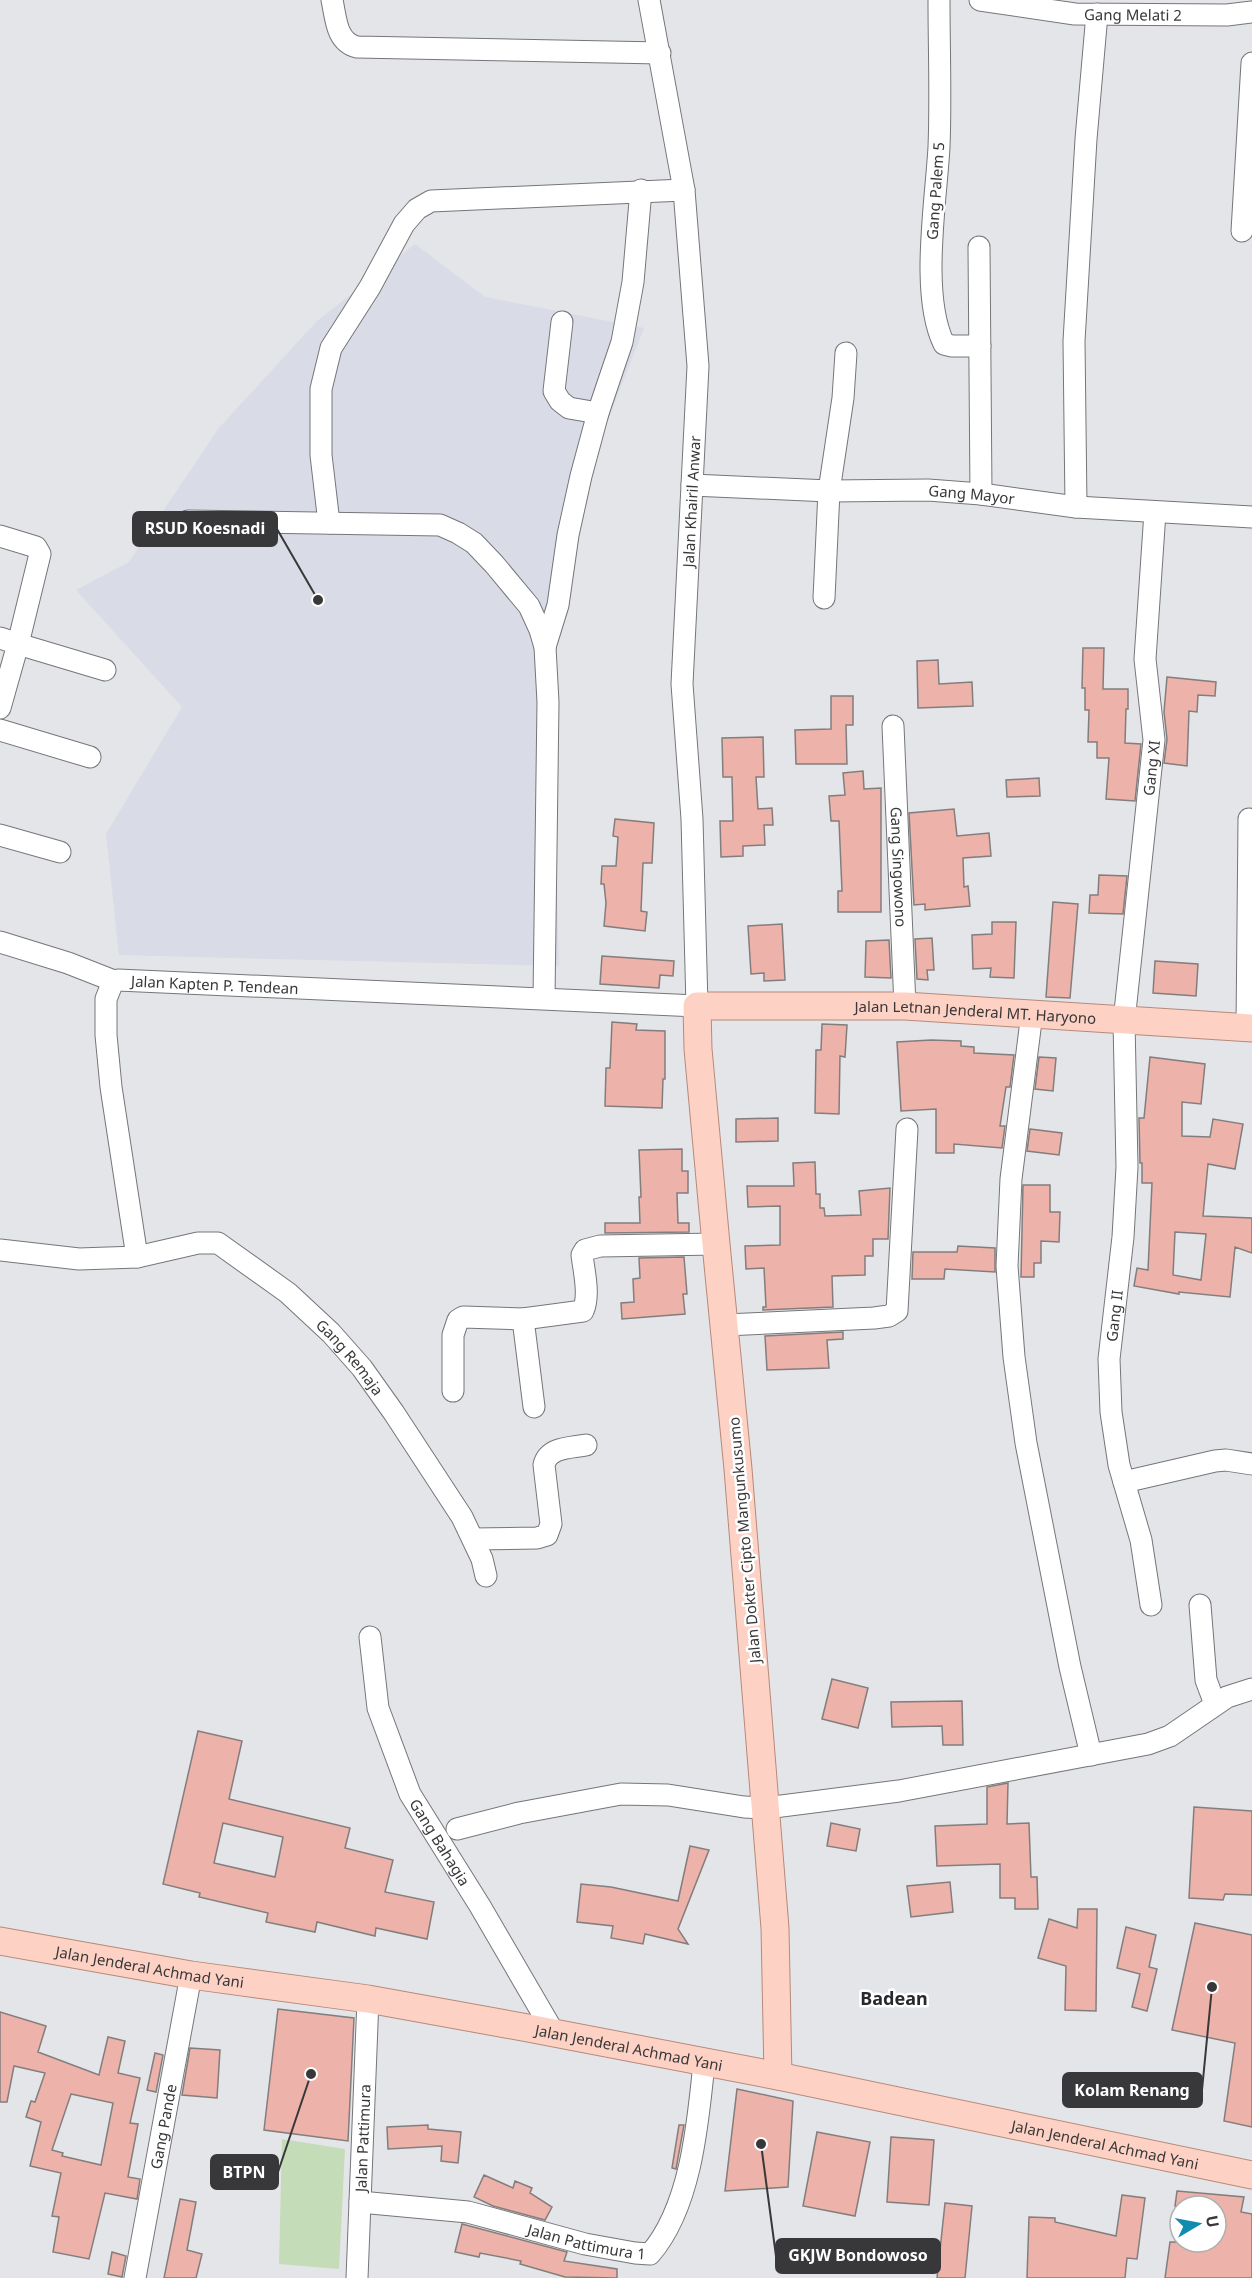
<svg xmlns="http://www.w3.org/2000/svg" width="1252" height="2278" font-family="'Noto Sans',sans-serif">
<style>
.built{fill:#d9dbe6}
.green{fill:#c4dcb8}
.building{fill:#edb2aa;stroke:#837e7d;stroke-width:1.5;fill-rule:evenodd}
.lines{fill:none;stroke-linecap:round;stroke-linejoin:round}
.minor-casing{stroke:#757679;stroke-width:23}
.major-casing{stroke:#b7897a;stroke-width:29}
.minor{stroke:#fff;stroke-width:21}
.major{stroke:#fdd2c4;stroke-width:27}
.labels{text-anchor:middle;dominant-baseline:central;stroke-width:5;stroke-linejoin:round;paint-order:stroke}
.street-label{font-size:15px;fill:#38383a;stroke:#fff}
.quarter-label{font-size:18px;font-weight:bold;fill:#29292d;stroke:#fff}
.leader{fill:none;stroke:#38383a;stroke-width:2}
.callout-dot{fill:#38383a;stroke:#fff;stroke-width:2}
.callout{fill:#38383a;stroke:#38383a;stroke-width:2}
.callout-label{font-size:16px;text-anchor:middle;font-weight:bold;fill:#fff}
</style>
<rect width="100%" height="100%" fill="#e4e5e9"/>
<path class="built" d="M415 244 485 297 644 328 601 438 549 610 559 966 119 955 106 834 182 707 76 590 129 562 218 429 317 321Z"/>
<path class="green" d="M282 2139 345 2149 339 2269 279 2264Z"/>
<path class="building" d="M1083 648H1104L1103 689H1128V709H1126L1125 743 1141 744 1135 801 1106 799 1109 758H1097V742H1088L1089 710H1085V688H1082Z
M938 660 939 684 972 682 973 706 918 708 917 661Z
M1167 677 1216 682 1215 696 1198 695 1197 712 1189 711 1187 766 1164 763 1167 739 1164 712Z
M831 696H853V725H846L847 764H796L795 730 831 729Z
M763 737 764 777H756L758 809 772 808 773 825H764L765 845 743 846V856L721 857 720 821H733L732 777H723L722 738Z
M863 771 864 789 881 788V912H838V891H842L839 821H831L829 796 845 795 843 773Z
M1039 778 1040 796 1007 797 1006 780Z
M954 809 957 836 989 833 991 856 963 858 964 887 968 886 970 906 925 910V904L914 905 909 813Z
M615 819 654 823 652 863H643L641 911 647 912 645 931 604 926 606 903 604 884H601L602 866H616L618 837 613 836Z
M1099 875 1127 876 1123 914 1089 913 1090 895H1098Z
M1053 902 1078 904 1070 998 1046 997Z
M992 922H1016L1014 978 990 977 991 968 973 969 972 935 992 934Z
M782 924 785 980 764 981V973L751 974 748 926Z
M932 938 934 970H927L928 980 917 979 915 939Z
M889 940 891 978 865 977 866 941Z
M602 956 674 961 673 976 660 975 659 988 600 984Z
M1155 961 1198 964 1196 996 1153 993Z
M612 1022 637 1024 636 1030 665 1031V1079H663L662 1108 605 1106 606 1068H610Z
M822 1024 847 1025 845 1057 840 1056 839 1114 815 1113 816 1050H821Z
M931 1040 961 1041V1046L974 1047V1053L1014 1055 1010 1087H1006L1000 1126H1005L1002 1148 954 1144V1153H936V1109L901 1111 897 1042Z
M1039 1057 1056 1058 1053 1091 1035 1089Z
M1150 1057 1205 1064 1201 1104 1182 1102V1136L1210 1137 1213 1119 1243 1124 1235 1169 1208 1164 1203 1216 1252 1218V1253L1235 1247 1230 1297 1179 1292V1294L1134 1286 1137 1268 1148 1270 1152 1183H1142V1163H1140L1139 1118H1144ZM1175 1232 1206 1234 1201 1280 1173 1275Z
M778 1118V1141L736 1142V1119Z
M1030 1129 1062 1133 1059 1155 1027 1151Z
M682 1149V1171H688V1193H677L678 1223H689V1232L605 1233V1223H640L639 1197H641L639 1150Z
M815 1162 816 1194H820V1208H824L825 1216 861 1215 859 1191 890 1188 888 1239H873V1256H865V1275L832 1276 833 1307 763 1310V1307H766L764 1268 746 1269 745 1246 780 1245V1206L748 1207 747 1186H794L793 1163Z
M1023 1185H1050V1212H1060L1059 1242 1041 1241V1263H1034V1277H1021Z
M958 1246 995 1248V1272L945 1269 944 1279H912L913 1252H957Z
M684 1257 687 1294H683L685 1314 622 1319 621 1303 634 1302 633 1279 640 1278 639 1258Z
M843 1332V1339L827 1340 829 1368 767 1370 765 1336Z
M832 1679 868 1688 858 1728 822 1719Z
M962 1701 963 1745H943L942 1726 892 1727 891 1702Z
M198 1731 242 1741 229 1799 350 1828 345 1848 393 1860 385 1892 434 1902 427 1939 376 1928 375 1936 317 1922 315 1932 266 1922 268 1913 199 1897 200 1893 163 1884ZM223 1823 283 1837 275 1877 214 1863Z
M1008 1783 1007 1824 1029 1823 1031 1877H1037L1038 1909H1015V1898H1000V1864L937 1866 935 1826 987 1824V1787Z
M1194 1807 1252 1811V1895L1225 1894 1223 1900 1189 1898Z
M831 1823 860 1829 856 1851 827 1846Z
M690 1846 709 1850 678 1929 688 1944 645 1934 643 1944 611 1938 613 1926 577 1922 581 1884 611 1887 678 1901Z
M950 1882 953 1912 911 1917 907 1886Z
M1078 1909H1097L1096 2011 1065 2010 1066 1966 1038 1958 1049 1919 1077 1928Z
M1195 1923 1252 1935V2127L1224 2121 1235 2043 1172 2030Z
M1126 1927 1156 1935 1149 1967 1157 1969 1147 2011 1132 2007 1140 1974 1117 1968Z
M278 2009 354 2018 348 2141 264 2130Z
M0 2012 46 2026 38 2052 99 2075 108 2037 125 2041 118 2073 140 2078 130 2123 138 2124 128 2177 140 2179 137 2199 105 2193 89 2259 53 2252 59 2217 52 2216 61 2173 30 2166 41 2122 26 2117 31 2101 35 2102 45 2073 14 2066 7 2102H0ZM71 2094 113 2103 101 2165 62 2156 63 2153 52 2150Z
M190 2048 220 2050 217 2098 182 2095Z
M155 2053 163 2055 156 2092 147 2090Z
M737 2089 793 2101 788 2187 725 2191Z
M428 2125V2129L461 2132 458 2163 441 2161 442 2146 388 2149 387 2127Z
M679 2125H684L676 2169 672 2168Z
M817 2132 870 2142 855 2216 803 2206Z
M891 2137 934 2140 929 2205 887 2202Z
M484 2175 513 2188 515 2181 532 2188 530 2193 552 2207 545 2220 493 2206 474 2197Z
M1177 2191 1244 2197 1241 2212 1252 2214V2278H1165L1170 2242H1216V2206H1175Z
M1122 2195 1145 2198 1137 2259 1127 2258 1125 2278H1027L1029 2217 1055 2218V2222L1116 2236Z
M180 2199 196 2202 187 2250 202 2254 196 2278H164Z
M945 2203 972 2206 965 2278H937Z
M462 2224 567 2252 564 2261 617 2269V2278L565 2277 520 2264 521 2261 480 2253 479 2257 455 2252Z
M112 2252 126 2256 122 2277 108 2274Z"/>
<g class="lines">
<g class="minor-casing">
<g id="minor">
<path d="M332 0C336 18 336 42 357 47L660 53"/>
<path d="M939 0C939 49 941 99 939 147 936 202 920 295 944 344L952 346H980"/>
<path id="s1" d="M980 0 1075 14 1227 15 1252 12"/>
<path d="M1242 231 1252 63"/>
<path d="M979 247 981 494"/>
<path d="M562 322 554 391 560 401 569 408 598 413"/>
<path id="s2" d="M692 485 829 491 928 490 981 494 1076 507 1252 517"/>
<path d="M1076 507 1074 341 1086 139 1097 14"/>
<path d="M188 521 440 525 458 533 474 543 494 564 529 606 540 630 545 647 548 702 544 998"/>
<path d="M329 523 321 455V389L331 348 370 287 404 224 417 209 431 201 684 190"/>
<path d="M0 536 36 547 40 554 18 644 105 670"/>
<path d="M824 598 829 491 843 398 846 353"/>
<path d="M0 638 18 644 0 708"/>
<path d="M545 647 558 605 568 535 581 476 598 413 622 342 633 282 641 190"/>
<path id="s3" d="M893 726 905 1006"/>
<path d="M0 730 90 757"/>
<path d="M0 835 60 852"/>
<path d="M0 942 68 963 114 981"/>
<path d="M1032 1013 1011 1179 1007 1266 1014 1357 1026 1443 1070 1667 1091 1755"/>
<path d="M1247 1028 1249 819"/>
<path id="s4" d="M0 1250 79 1259 137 1257 111 1087 106 1035V999L112 984 118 980 697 1006 692 819 682 684 698 366 684 190 649 0"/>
<path id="s5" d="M137 1257 198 1243H218L288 1293 331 1333 362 1368 394 1413 462 1517 482 1559 486 1576"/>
<path d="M725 1325 874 1318 889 1316 897 1311 907 1129"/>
<path d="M453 1391V1335L458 1320 463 1317 523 1319"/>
<path d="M534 1407 523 1319 583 1311C590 1295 584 1272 582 1255L585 1250 600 1246 716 1244"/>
<path d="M1124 1482 1215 1461 1226 1460 1252 1464"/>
<path d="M473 1539 537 1538 547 1535 551 1524 544 1465C548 1447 570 1448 586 1445"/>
<path id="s6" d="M1151 1605 1141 1540 1119 1465 1111 1412 1109 1359 1123 1237 1127 1167 1124 1021 1154 740 1145 659 1155 512"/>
<path d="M1200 1605 1206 1680 1215 1704"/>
<path id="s7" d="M370 1637 378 1708 410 1794 480 1906 554 2033"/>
<path d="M457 1829 519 1813 621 1794 668 1795 744 1807 766 1808 899 1791 1148 1744 1170 1736 1227 1697 1252 1689"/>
<path id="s8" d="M360 2202 468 2212 585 2244 635 2253 650 2254C691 2207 698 2123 704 2063"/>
<path id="s9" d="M135 2278 191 1975"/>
<path id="s10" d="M357 2278 368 1999"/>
</g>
</g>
<g class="major-casing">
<g id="major">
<path id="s11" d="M0 1941 191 1975 368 1999 528 2028 778 2076 1252 2175"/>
<path id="s12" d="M778 2076 775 1928 738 1469 716 1244 698 1049 697 1006H905L1252 1028"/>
</g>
</g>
<use href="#minor" class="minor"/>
<use href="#major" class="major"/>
</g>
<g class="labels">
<g class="street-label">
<text stroke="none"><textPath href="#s1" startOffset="154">Gang Melati 2</textPath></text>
<text transform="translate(935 191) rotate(-86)">Gang Palem 5</text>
<text stroke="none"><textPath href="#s2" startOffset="280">Gang Mayor</textPath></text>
<text stroke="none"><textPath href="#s4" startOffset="1506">Jalan Khairil Anwar</textPath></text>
<text stroke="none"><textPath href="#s6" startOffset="844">Gang XI</textPath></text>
<text stroke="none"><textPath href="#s3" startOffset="141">Gang Singowono</textPath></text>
<text stroke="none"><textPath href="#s4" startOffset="518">Jalan Kapten P. Tendean</textPath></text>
<text stroke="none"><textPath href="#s12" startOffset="1352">Jalan Letnan Jenderal MT. Haryono</textPath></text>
<text stroke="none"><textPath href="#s6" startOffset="294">Gang II</textPath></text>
<text stroke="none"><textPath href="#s5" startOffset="258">Gang Remaja</textPath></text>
<text transform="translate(744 1540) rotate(-95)">Jalan Dokter Cipto Mangunkusumo</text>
<text stroke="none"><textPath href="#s7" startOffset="220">Gang Bahagia</textPath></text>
<text stroke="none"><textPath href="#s11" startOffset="152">Jalan Jenderal Achmad Yani</textPath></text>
<text stroke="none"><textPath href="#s11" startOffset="638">Jalan Jenderal Achmad Yani</textPath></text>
<text stroke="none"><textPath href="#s9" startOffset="154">Gang Pande</textPath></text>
<text stroke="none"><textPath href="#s10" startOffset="140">Jalan Pattimura</textPath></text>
<text stroke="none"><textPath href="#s11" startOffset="1124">Jalan Jenderal Achmad Yani</textPath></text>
<text stroke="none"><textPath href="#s8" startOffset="231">Jalan Pattimura 1</textPath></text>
</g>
<g class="quarter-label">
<text x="894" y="1998">Badean</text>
</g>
</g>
<path class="leader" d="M318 600L277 529M1212 1987L1202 2090M311 2074L278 2172M761 2144L776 2256"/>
<g class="callout-dot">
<circle cx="318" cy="600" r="6"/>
<circle cx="1212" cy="1987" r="6"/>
<circle cx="311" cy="2074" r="6"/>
<circle cx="761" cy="2144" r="6"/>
</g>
<g class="callout">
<rect x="133" y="512" width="144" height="34" rx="6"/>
<rect x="1063" y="2073" width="139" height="34" rx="6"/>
<rect x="211" y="2155" width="67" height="34" rx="6"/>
<rect x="776" y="2239" width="164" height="34" rx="6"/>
</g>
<g class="callout-label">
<text x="205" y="534">RSUD Koesnadi</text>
<text x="1132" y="2096">Kolam Renang</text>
<text x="244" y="2178">BTPN</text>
<text x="858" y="2261">GKJW Bondowoso</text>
</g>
<g transform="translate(1198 2224) rotate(80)"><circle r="28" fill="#ffffff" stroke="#afafb0" stroke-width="1.5"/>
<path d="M0-4.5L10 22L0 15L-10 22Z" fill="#118bae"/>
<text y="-9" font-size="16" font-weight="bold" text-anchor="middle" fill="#38383a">U</text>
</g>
</svg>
